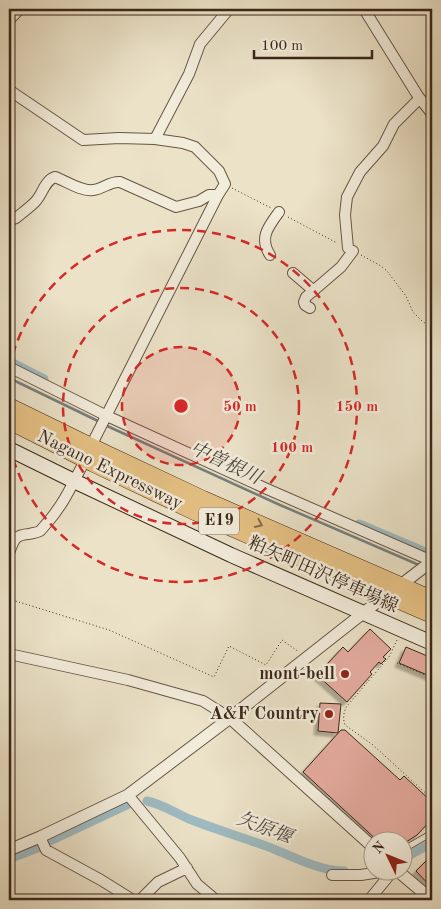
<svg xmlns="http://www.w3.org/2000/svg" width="441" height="909" font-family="'Old Standard TT','Noto Serif JP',serif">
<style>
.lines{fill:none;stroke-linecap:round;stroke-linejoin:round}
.stream{stroke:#767f7e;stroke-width:2.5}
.canal{stroke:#9ebac1;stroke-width:9}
.building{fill:#e4aa9e;stroke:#3a2719;filter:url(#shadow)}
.service-casing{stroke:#665645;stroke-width:7}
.minor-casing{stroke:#665645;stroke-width:12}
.tertiary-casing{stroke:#665645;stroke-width:13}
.secondary-casing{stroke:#3a2719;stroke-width:16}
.motorway-casing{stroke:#3a2719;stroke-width:19}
.path{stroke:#3a2719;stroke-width:1;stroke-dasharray:1 2.5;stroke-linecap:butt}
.service{stroke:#f2ecdb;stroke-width:5}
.minor{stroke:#f2ecdb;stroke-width:10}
.tertiary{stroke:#f2ecdb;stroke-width:11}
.secondary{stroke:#f2ecdb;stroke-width:14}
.motorway{stroke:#e6c184;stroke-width:18}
.oneway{stroke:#876c49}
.ring{fill:none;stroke:#d62828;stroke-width:2.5;stroke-dasharray:9 6}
.poi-dot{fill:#8f2418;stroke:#f2ecdb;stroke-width:2}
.labels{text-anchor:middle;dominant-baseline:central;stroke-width:5;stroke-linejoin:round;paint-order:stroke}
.shield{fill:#f2ecdb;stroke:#716253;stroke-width:1}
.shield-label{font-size:16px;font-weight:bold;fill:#3a2719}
.street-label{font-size:18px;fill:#3a2719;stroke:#f2ecdb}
.poi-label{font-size:18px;font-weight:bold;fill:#3a2719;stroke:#f2ecdb;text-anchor:end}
.water-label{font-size:19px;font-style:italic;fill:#534c43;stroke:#f2ecdb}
.centre{fill:#d62828;stroke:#f2ecdb;stroke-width:2.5}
.ring-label{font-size:15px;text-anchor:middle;font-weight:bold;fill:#d62828;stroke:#f2ecdb;stroke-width:5;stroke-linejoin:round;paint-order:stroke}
</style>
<defs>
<filter id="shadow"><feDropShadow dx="-4" dy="4" stdDeviation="1" flood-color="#0004"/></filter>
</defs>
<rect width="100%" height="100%" fill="#ebe2c8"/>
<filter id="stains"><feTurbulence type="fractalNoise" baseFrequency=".004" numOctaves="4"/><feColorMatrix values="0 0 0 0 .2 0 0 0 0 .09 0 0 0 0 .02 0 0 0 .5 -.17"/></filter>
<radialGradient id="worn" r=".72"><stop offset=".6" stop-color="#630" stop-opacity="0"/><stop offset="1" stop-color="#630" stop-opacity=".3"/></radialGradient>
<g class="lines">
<path class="stream" d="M9 378 100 422
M105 425 280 505 419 565"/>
<path class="canal" d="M9 361 44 379
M359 524 430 554
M147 801C162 804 175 813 189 819 215 829 241 837 266 846 290 855 318 871 344 871
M46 843 131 803
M404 858 432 843
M9 859 40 847"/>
</g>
<path class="building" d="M370 629 391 649 383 657 386 659 381 664 379 662 370 672 372 674 347 702 317 675 343 647 348 652Z
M406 647 432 658V677L399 663Z
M320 703 341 704 338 733 318 731Z
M341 730H345L400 780 404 776 432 802V819L417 835 406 842H379L303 772Z
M432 855V888L416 871Z"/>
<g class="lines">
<g class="service-casing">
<path id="service" d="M404 849 432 833"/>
</g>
<g class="minor-casing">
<path id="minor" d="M364 9 418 96 432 114
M9 20 20 9
M9 90 83 140 119 138 155 139 183 143 195 147 219 171 225 184 218 195 94 440
M155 139 189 74 200 44 229 9
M9 216 13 219 16 218C22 213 29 208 35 202 43 194 44 181 55 177 66 181 82 192 93 190 103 189 110 181 120 182L176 207 199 201 209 195H218
M348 248 345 215 347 197 360 172 383 146 394 124 419 99
M270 255C259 238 268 227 279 212
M293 273 314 291
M310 308 305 305 304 302 306 297 341 267 353 251
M9 367 107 416 267 489 432 561
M9 553C14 540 14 535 29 534 33 533 36 533 40 531 43 528 45 525 48 522 64 503 71 487 82 466
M9 654 128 680 203 701 230 718
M128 795 180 858 197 884 216 900
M40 837 46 850 101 880 133 900
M332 875H361L380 872
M140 900 158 882 187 868
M369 900 392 872"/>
</g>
<g class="tertiary-casing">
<path id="tertiary" d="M406 581 432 561
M230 718 374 848
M9 850 40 837 128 795 230 718 381 599
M399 872 432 900"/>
</g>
<g class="secondary-casing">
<path id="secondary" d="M9 449 74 481 231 555 432 643"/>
</g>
<g class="motorway-casing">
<path id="motorway" d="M9 407 99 451 203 500 432 600
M9 420 94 463 197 512 432 614"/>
</g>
<path class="path" d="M426 89 432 83
M232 188 271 208
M288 217 337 243
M361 255 381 266 387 271 406 296 413 312 422 321 432 328
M9 599 109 630 214 677 229 646 266 665 282 640 299 652
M397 640 389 657 347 706C343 712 343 719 345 725L373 745 432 799
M397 663 432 678"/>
<use href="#service" class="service"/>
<use href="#minor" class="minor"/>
<use href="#tertiary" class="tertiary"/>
<use href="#secondary" class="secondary"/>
<use href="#motorway" class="motorway"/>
</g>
<defs><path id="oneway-chevron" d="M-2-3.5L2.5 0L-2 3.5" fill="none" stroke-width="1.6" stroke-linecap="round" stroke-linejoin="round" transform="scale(1.25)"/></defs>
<use class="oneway" href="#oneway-chevron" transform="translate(259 524) rotate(24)"/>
<circle cx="181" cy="406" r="59" fill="#d62828" fill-opacity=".12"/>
<g class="ring">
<circle cx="181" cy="406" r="59"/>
<circle cx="181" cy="406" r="118"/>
<path d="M9 369A176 176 0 1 1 9 443"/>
</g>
<g class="poi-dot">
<circle cx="345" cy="674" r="5"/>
<circle cx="329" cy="714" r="5"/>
</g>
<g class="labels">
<rect class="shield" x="199" y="507.5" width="40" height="27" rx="4"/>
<g class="shield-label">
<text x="219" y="521">E19</text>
</g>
<g class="street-label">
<text transform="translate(110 470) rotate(26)">Nagano Expressway</text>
<text transform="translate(323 575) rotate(24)">粕矢町田沢停車場線</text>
</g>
<g class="poi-label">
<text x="335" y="674">mont-bell</text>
<text x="319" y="714">A&amp;F Country</text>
</g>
<g class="water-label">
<text transform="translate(225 464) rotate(25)">中曽根川</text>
<text transform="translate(264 829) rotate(21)">矢原堰</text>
</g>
</g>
<circle cx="181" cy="406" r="8" class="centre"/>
<g class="ring-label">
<text x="240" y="411">50 m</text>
<text x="357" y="411">150 m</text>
<text x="292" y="452">100 m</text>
</g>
<rect width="441" height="909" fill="none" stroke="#ebe2c8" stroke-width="30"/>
<rect x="10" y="10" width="421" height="889" fill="none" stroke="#3a2719" stroke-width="2.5"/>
<rect x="15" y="15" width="411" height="879" fill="none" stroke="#3a2719"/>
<g transform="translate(388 856) rotate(313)"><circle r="24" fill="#f2ecdb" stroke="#a89d8d"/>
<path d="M0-4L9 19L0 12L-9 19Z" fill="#8f2418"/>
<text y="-8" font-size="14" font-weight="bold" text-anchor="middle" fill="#3a2719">N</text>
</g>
<path d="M254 50v8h118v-8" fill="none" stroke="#3a2719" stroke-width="2.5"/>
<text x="261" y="50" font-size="15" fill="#3a2719" stroke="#f2ecdb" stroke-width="4" paint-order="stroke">100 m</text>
<rect width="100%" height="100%" filter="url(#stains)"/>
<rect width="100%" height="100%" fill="url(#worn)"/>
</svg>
